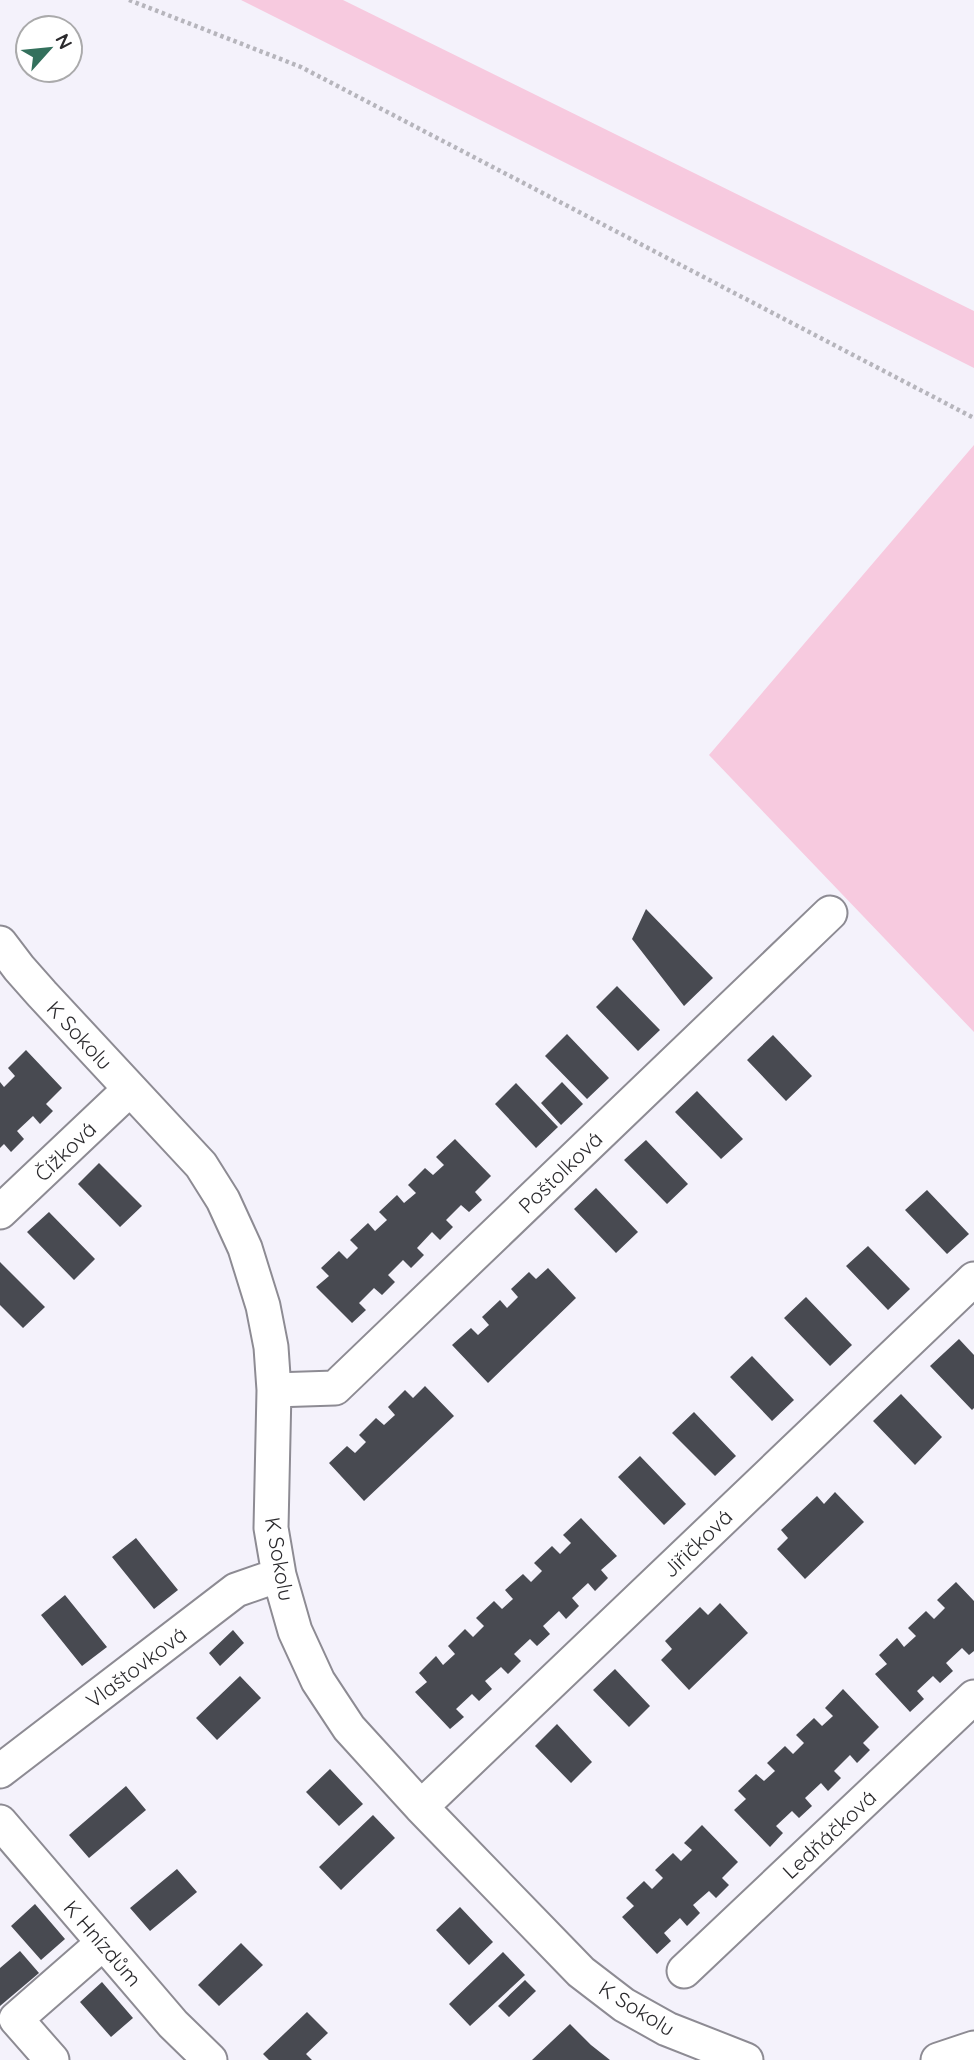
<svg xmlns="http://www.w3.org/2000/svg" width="974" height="2060" font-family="Quicksand,sans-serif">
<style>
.green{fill:#f7cadf}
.building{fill:#484a51}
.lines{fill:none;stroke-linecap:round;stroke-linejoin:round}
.street-casing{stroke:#8d8b93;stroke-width:37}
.path{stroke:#b6b5bc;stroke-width:4.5;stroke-dasharray:3.5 3.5;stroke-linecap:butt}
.street{stroke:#fff;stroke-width:33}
.labels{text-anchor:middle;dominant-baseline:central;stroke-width:7;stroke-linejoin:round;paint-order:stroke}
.street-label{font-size:21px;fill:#2b2a2d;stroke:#fff}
</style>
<rect width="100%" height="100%" fill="#f4f2fb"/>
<path class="green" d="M241 0H343L974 311V368Z
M974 445V1032L709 755Z"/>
<path class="building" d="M646 909 713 978 684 1006 632 939Z
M617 986 660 1030 638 1051 596 1007Z
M567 1034 609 1078 587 1099 545 1056Z
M773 1035 812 1076 786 1101 747 1060Z
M26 1050 62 1088 46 1104 53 1111 40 1124 33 1116 17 1131 24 1139 11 1152 4 1144 0 1148V1082L4 1087 15 1076 8 1068Z
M562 1082 583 1104 561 1125 541 1103Z
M516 1083 558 1127 536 1148 495 1104Z
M697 1091 743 1139 721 1159 675 1112Z
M455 1139 491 1176 475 1192 482 1200 469 1212 461 1205 446 1220 453 1227 440 1240 432 1232 417 1248 424 1255 411 1268 403 1260 388 1275 395 1282 382 1295 374 1288 359 1303 366 1310 352 1323 316 1287 329 1276 321 1268 339 1251 347 1259 358 1248 350 1240 368 1223 375 1231 387 1220 379 1212 397 1195 404 1203 416 1193 408 1185 425 1168 433 1175 444 1165 436 1157Z
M646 1140 688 1184 667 1204 624 1160Z
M99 1163 142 1206 120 1227 78 1184Z
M596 1188 638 1232 616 1253 574 1209Z
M927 1190 969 1234 947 1254 905 1210Z
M49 1212 95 1259 74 1280 27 1232Z
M868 1246 910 1289 888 1310 846 1266Z
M0 1262 45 1307 23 1328 0 1305Z
M548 1268 576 1298 488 1383 452 1345 471 1328 478 1335 489 1325 482 1317 500 1300 507 1308 518 1297 511 1289 529 1272 536 1279Z
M806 1297 852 1345 830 1366 784 1318Z
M959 1339 974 1355V1408L972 1410 930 1366Z
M752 1356 794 1400 772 1421 730 1377Z
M425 1386 454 1416 364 1501 329 1463 347 1446 355 1453 366 1442 359 1435 376 1418 384 1425 395 1415 388 1407 405 1390 413 1398Z
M901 1394 942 1437 915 1465 873 1421Z
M694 1412 736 1456 715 1476 672 1433Z
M640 1456 686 1504 664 1525 618 1477Z
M835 1492 864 1522 805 1579 777 1549 788 1538 781 1530 817 1496 824 1504Z
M581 1518 617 1556 601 1570 608 1578 595 1591 588 1583 572 1598 579 1606 566 1619 559 1611 543 1626 550 1634 537 1646 530 1639 514 1654 521 1661 508 1674 501 1667 485 1681 492 1689 479 1701 472 1694 456 1709 464 1717 450 1729 415 1692 427 1682 419 1673 436 1656 443 1665 455 1654 448 1646 465 1629 473 1637 484 1626 476 1618 494 1601 502 1609 513 1599 505 1590 523 1574 531 1582 542 1571 534 1563 552 1546 560 1554 571 1543 563 1535Z
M136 1538 178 1590 154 1609 112 1557Z
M956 1582 974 1601V1651L969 1655 962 1648 946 1663 953 1671 940 1683 933 1676 917 1691 924 1699 910 1712 875 1674 887 1664 879 1655 897 1638 904 1647 916 1636 908 1628 926 1611 934 1619 945 1608 937 1600Z
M65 1595 107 1647 82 1666 41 1615Z
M720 1603 748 1633 689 1690 661 1660 672 1649 665 1641 700 1607 708 1615Z
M233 1630 244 1643 220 1666 209 1653Z
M615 1669 650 1706 629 1727 593 1690Z
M240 1676 261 1698 217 1740 196 1718Z
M843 1689 879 1727 863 1743 870 1750 857 1763 850 1755 834 1771 841 1778 828 1791 821 1783 805 1798 812 1806 799 1818 792 1811 776 1826 783 1833 770 1847 734 1810 746 1799 738 1791 756 1774 764 1781 775 1771 767 1763 785 1746 793 1754 804 1743 796 1735 814 1718 822 1726 833 1716 825 1708Z
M557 1724 592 1762 571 1783 535 1746Z
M330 1769 363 1804 339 1826 306 1792Z
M126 1786 146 1810 89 1858 69 1835Z
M373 1815 395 1838 341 1890 319 1867Z
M702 1825 738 1862 722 1878 729 1885 716 1898 709 1891 693 1905 700 1913 687 1926 680 1918 664 1933 671 1941 657 1954 622 1917 634 1906 626 1898 644 1881 652 1889 663 1878 655 1870 673 1853 681 1861 692 1850 684 1843Z
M177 1869 197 1892 150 1931 130 1908Z
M35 1904 65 1939 41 1960 11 1926Z
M460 1907 493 1942 469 1965 436 1930Z
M241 1943 263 1965 219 2006 198 1985Z
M20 1951 39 1973 0 2006V1968Z
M503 1952 525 1975 470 2026 449 2004Z
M525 1980 536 1991 509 2017 498 2006Z
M102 1982 133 2018 111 2037 80 2002Z
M307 2012 328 2033 306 2054 312 2060H269L263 2054Z
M570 2024 591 2045 610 2060H532Z"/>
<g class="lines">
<g class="street-casing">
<path id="street" d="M0 943 19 968 42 994 201 1165 223 1200 245 1248 263 1306 271 1347 274 1390 271 1528 279 1575 295 1631 318 1681 349 1728 421 1807 581 1972 624 2005 667 2029 746 2060
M0 1212 130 1089
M274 1390 335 1388 830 913
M0 1771 236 1590 279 1575
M421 1807 974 1279
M0 1822 173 2024 210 2060
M684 1971 974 1697
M52 2060 16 2019 103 1943
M938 2060 974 2048"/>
</g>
<path class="path" d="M129 0 301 67 974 418"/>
<use href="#street" class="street"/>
</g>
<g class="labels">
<g class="street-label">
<text transform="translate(80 1035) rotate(47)">K Sokolu</text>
<text transform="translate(65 1151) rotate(-44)">Čížková</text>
<text transform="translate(560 1172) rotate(-44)">Poštolková</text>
<text transform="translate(697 1543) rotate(-44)">Jiřičková</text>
<text transform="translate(280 1559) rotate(80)">K Sokolu</text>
<text transform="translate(136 1667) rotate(-37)">Vlaštovková</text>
<text transform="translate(829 1834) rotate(-43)">Ledňáčková</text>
<text transform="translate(103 1943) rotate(49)">K Hnízdům</text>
<text transform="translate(637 2008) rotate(32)">K Sokolu</text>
</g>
</g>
<g transform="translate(49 49) rotate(63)"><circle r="33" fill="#ffffff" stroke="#aaaaab" stroke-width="2"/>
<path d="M0-5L12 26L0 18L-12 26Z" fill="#33705c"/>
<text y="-10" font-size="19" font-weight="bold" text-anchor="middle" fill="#2b2a2d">N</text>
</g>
</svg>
